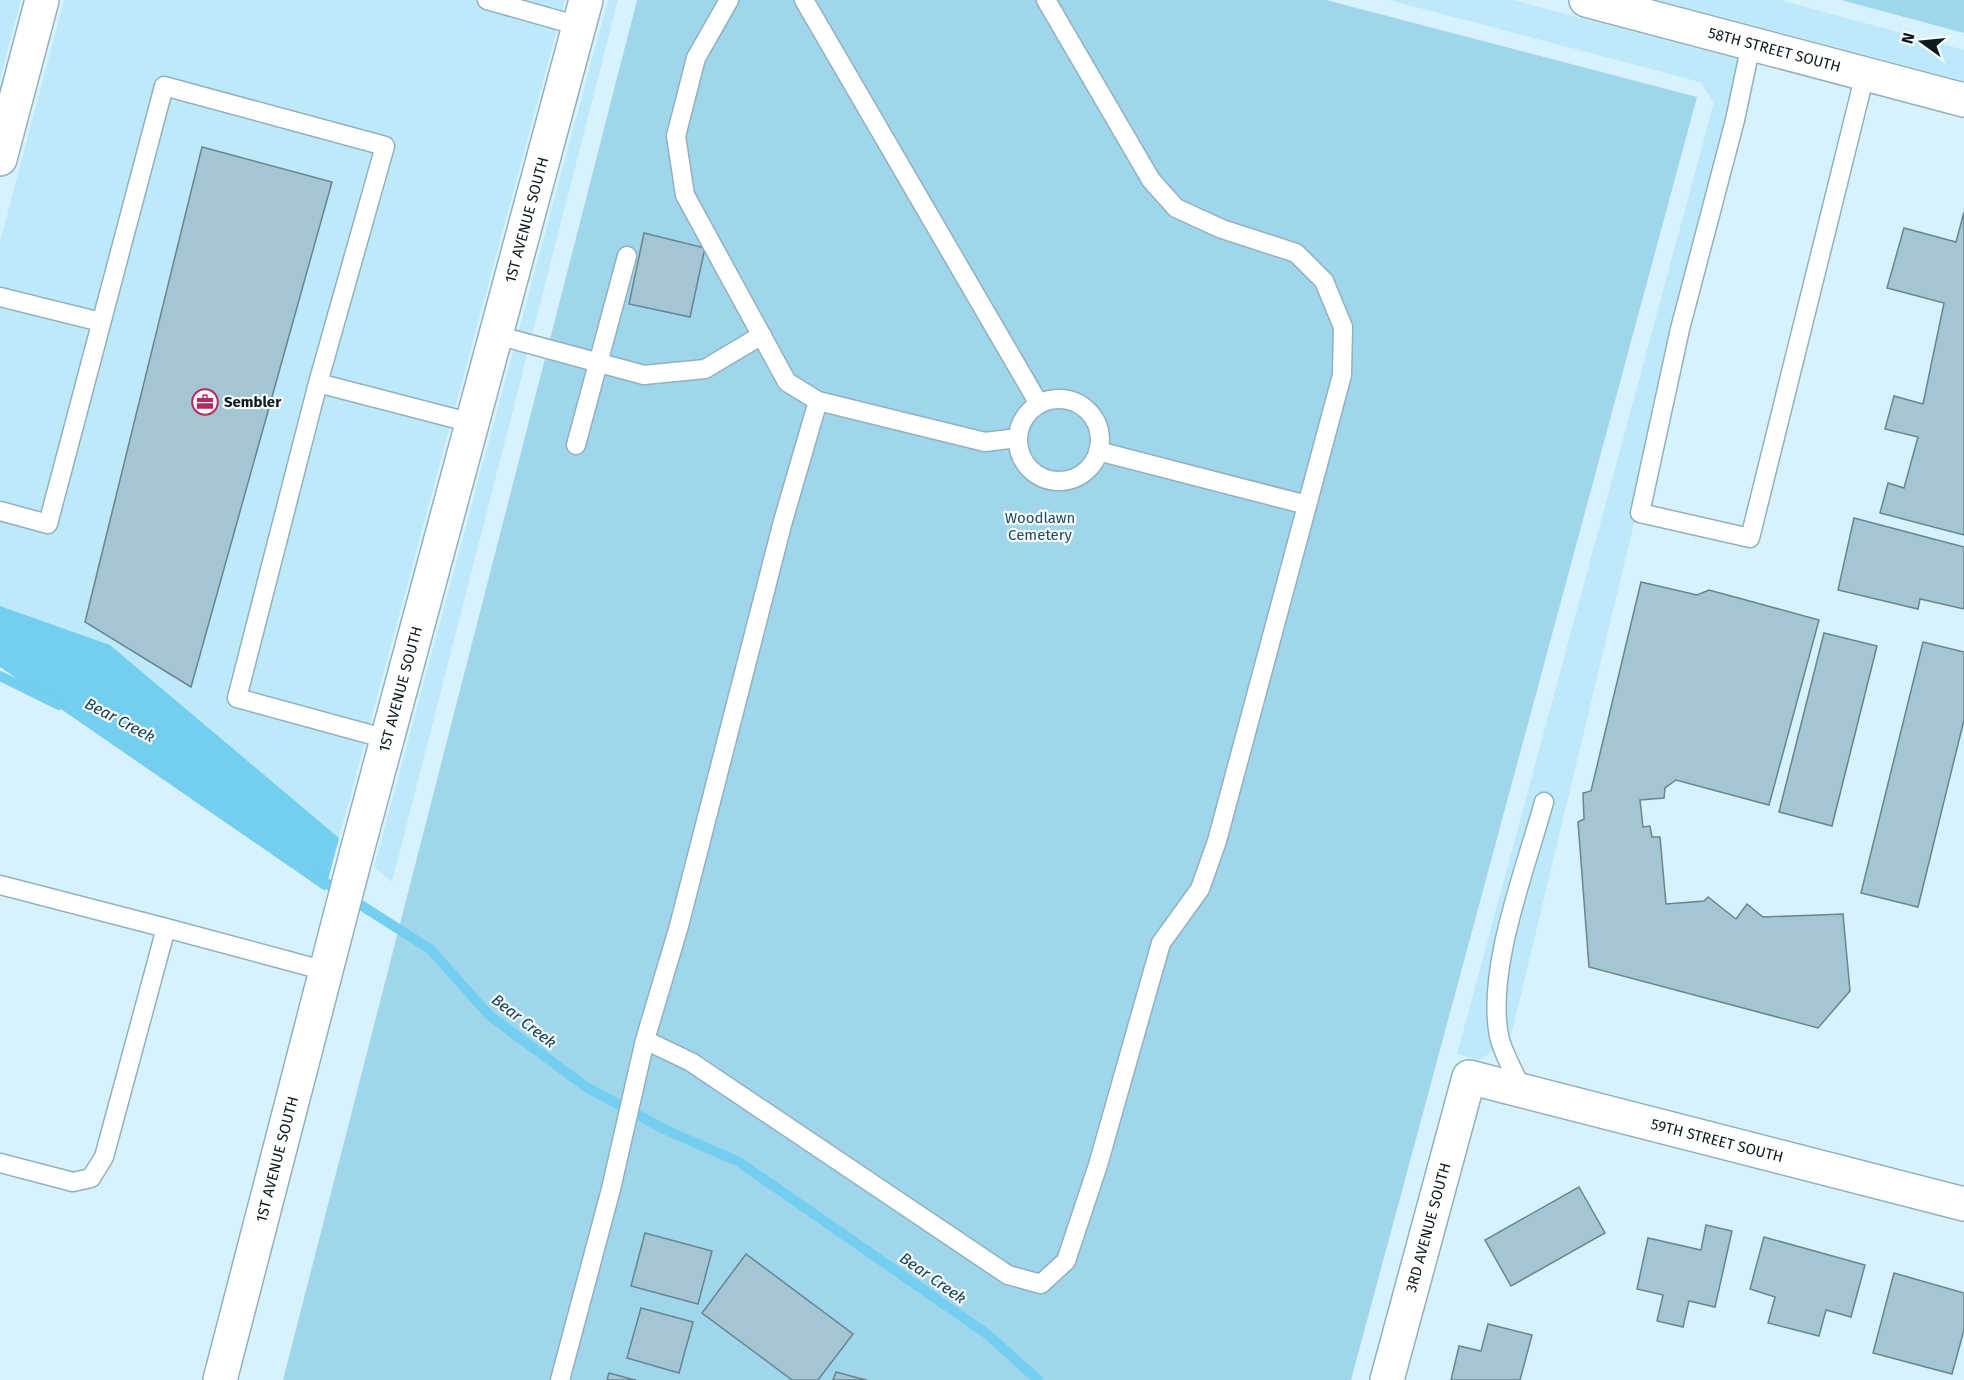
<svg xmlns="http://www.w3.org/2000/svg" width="1964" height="1380" font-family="'Fira Sans',sans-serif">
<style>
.built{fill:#bee9fa}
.green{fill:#a0d6ec}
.water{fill:#73cef0}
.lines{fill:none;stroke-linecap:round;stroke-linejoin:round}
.stream{stroke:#73cef0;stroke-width:10}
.building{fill:#a4c5d2;stroke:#678592;stroke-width:1.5}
.lane-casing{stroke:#91b1be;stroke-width:21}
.street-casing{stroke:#91b1be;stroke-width:36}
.secondary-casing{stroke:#91b1be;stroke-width:36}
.primary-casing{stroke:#91b1be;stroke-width:36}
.lane{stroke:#fff;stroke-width:18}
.street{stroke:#fff;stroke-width:33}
.secondary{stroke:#fff;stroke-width:33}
.primary{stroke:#fff;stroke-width:33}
.labels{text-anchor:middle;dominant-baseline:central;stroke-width:4.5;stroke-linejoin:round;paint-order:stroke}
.street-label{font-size:15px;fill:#0c191d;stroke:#f5fbfe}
.poi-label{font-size:15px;font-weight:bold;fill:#0c191d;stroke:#f5fbfe;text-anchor:start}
.park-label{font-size:15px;fill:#234b5a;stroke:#f5fbfe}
.water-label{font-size:16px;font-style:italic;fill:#184150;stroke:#f5fbfe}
</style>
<rect width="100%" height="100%" fill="#d7f2fd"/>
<path class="built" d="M0 0H21L0 78Z
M64 0H565L339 838 110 645 0 606V242Z
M608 0H618L392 882 374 867Z
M1389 0H1513L1745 61 1510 1040 1479 1060 1457 1054 1714 102 1700 82Z
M1658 0H1780L1964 50V81Z"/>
<path class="green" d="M637 0H1326L1697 97 1351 1380H283Z
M1841 0H1964V33Z"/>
<path class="water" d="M0 606 110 645 339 838 325 891 0 667Z"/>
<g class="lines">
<path class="stream" d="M0 676 59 705
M315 876 430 949 490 1016 586 1087 666 1130 739 1162 987 1334 1038 1380"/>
</g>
<path class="building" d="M202 147 332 182 191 687 85 622Z
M1964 212V535L1880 513 1888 483 1904 488 1918 437 1885 429 1894 396 1923 404 1944 303 1887 288 1904 228 1956 242Z
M644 233 705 248 690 317 629 304Z
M1854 518 1964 547V609L1920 599 1918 609 1838 590Z
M1641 582 1697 595 1709 590 1819 620 1769 805 1676 780 1665 788 1664 798 1640 800 1643 827 1650 826 1652 837H1660L1666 904 1704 901 1708 897 1736 919 1747 904 1763 917 1843 914 1850 991 1818 1028 1589 967 1578 822 1584 819 1583 793 1591 791Z
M1824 633 1877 646 1832 826 1779 812Z
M1923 642 1964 652V720L1918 907 1861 893Z
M1579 1187 1605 1233 1511 1286 1485 1240Z
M1706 1225 1732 1231 1715 1307 1689 1301 1683 1327 1657 1321 1663 1295 1637 1289 1648 1238 1701 1250Z
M645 1233 712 1251 698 1304 631 1286Z
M1764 1237 1865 1265 1851 1317 1826 1310 1819 1336 1768 1323 1775 1297 1750 1289Z
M746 1254 853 1334 818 1380H792L702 1313Z
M1894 1273 1964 1293V1330L1952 1374 1873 1353Z
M641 1308 693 1322 679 1373 627 1358Z
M1488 1324 1532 1335 1520 1380H1451L1459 1346 1481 1351Z
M836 1372 858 1378 867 1380H833Z
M609 1373 631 1379 636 1380H607Z"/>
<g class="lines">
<g class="lane-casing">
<path id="lane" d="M487 0 579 26
M729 0 696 58 676 136 685 195 787 382 818 401 985 442 1018 438
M804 0 1039 404
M1751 44 1735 120 1680 329 1640 513 1750 538 1865 74
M0 297 101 322
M496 335 644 375 705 369 762 335
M1018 440a41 41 0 1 1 82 0a41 41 0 1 1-82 0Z
M576 445 627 256
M1098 451 1307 505
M0 511 48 524 164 86 385 146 318 383
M387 739 237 698 318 383 472 423
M0 885 166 928
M645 1040 691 1062 1008 1275 1041 1284 1066 1261 1098 1165 1161 943 1200 889 1217 841 1342 375 1343 327 1324 281 1296 253 1222 229 1176 208 1151 180 1046 0
M1523 1091C1515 1074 1503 1054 1499 1036 1486 969 1526 868 1544 802
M0 1163 73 1182 91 1178 104 1157 166 928 326 971
M560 1380 611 1189 645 1040 679 926 783 521 818 401"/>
</g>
<g class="street-casing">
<g id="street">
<path id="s1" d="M1387 1380 1469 1077 1964 1204"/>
</g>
</g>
<g class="secondary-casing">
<g id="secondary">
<path id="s2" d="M1586 0 1964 100"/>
<path d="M0 159 42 0"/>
</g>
</g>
<g class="primary-casing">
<g id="primary">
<path id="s3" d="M220 1380 357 851 586 0"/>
</g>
</g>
<use href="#lane" class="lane"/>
<use href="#street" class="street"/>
<use href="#secondary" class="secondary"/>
<use href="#primary" class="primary"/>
</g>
<defs>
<g id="office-ring" transform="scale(1.35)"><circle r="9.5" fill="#f5fbfe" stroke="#b82a5b" stroke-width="1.5"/><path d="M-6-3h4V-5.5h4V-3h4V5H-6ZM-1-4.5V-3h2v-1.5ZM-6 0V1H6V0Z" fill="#b82a5b"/></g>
</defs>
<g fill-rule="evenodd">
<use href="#office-ring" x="205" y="402"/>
</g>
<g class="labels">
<g class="street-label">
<text stroke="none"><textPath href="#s2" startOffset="195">58TH STREET SOUTH</textPath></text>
<text stroke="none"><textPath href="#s3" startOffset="1200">1ST AVENUE SOUTH</textPath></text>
<text stroke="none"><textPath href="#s3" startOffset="714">1ST AVENUE SOUTH</textPath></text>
<text stroke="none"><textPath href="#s1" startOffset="570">59TH STREET SOUTH</textPath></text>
<text stroke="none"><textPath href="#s3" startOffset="228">1ST AVENUE SOUTH</textPath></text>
<text stroke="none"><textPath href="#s1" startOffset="158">3RD AVENUE SOUTH</textPath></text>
</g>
<g class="poi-label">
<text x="224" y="402">Sembler</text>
</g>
<g class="park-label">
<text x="1040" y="518">Woodlawn<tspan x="1040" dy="17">Cemetery</tspan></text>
</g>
<g class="water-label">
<text transform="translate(120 720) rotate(28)">Bear Creek</text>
<text transform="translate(524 1021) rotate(38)">Bear Creek</text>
<text transform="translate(933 1278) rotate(35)">Bear Creek</text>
</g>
</g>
<g transform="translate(1922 42) rotate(285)" stroke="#f5fbfe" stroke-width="4.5" paint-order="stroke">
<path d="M0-4.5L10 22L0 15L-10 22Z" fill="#0c191d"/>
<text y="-9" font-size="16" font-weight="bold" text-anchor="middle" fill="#0c191d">N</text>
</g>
</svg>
